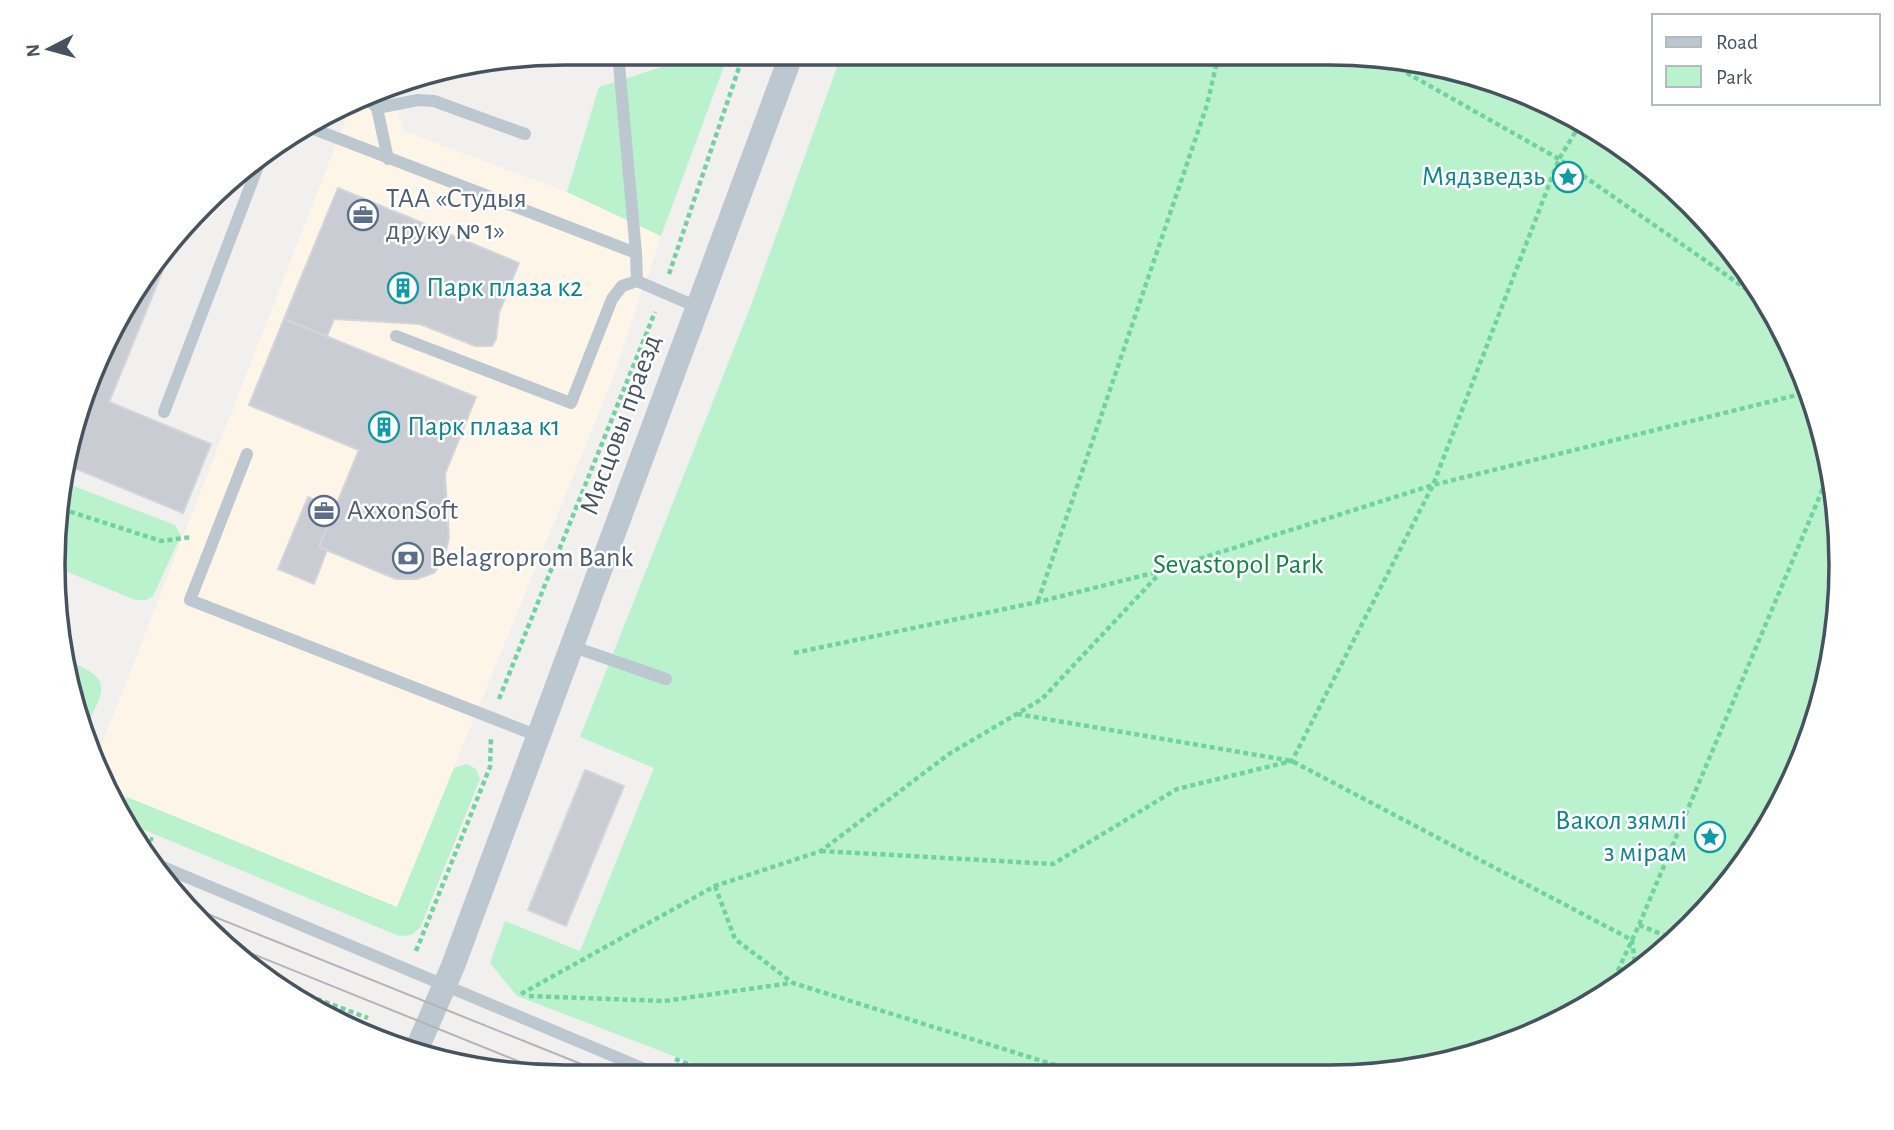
<svg xmlns="http://www.w3.org/2000/svg" width="1894" height="1130" font-family="'Alegreya Sans',sans-serif">
<style>
.commercial{fill:#fdf6e8}
.green{fill:#baf2ce}
.building{fill:#c9ccd2;stroke:#d3d5db;stroke-width:2}
.lines{fill:none;stroke-linecap:round;stroke-linejoin:round}
.path{stroke:#70d39f;stroke-width:4.5;stroke-dasharray:5 3.5;stroke-linecap:butt}
.lane{stroke:#bcc7cf;stroke-width:12}
.street{stroke:#bcc7cf;stroke-width:24}
.tram{stroke:#b1b5ba;stroke-width:2}
.labels{text-anchor:middle;dominant-baseline:central;stroke-width:5;stroke-linejoin:round;paint-order:stroke}
.culture-label{font-size:28px;fill:#0d838f;stroke:#fff;text-anchor:end}
.service-label{font-size:28px;fill:#4e5e75;stroke:#fff;text-anchor:start}
.street-label{font-size:28px;fill:#46535e;stroke:#fff}
.park-label{font-size:28px;fill:#108647;stroke:#fff}
.rim{fill:none;stroke:#46535e;stroke-width:3.5}
</style>
<rect width="100%" height="100%" fill="#f2efef"/>
<path class="commercial" d="M389 86 404 131 567 192 661 236 611 383 397 907 112 791 96 760 351 106Z"/>
<path class="green" d="M693 53H729L661 236 567 192 599 87 690 58Z
M842 53 1363 54 1494 80 1614 139 1692 203 1755 281 1803 369 1832 465 1841 565 1832 665 1802 761 1755 850 1667 950 1585 1009 1493 1050 1363 1076H726L517 996 490 963 505 921 580 951 654 768 580 737 750 308Z
M66 483 175 525 181 536 153 596 146 600H135L53 566Z
M68 661C120 681 100 693 83 735Z
M467 764 476 769 480 779 420 928 411 935 399 936 130 824 122 809 127 797 397 907 454 768Z"/>
<path class="building" d="M338 188 519 263 499 313 496 339 492 346H475L420 324 334 319 327 336 284 319Z
M178 233 109 402 211 444 183 513 69 466 80 401 158 253Z
M284 319 476 397 445 474 449 538 444 559 434 573 417 579H396L319 547 359 450 249 405Z
M308 497 334 509 319 547 327 550 314 584 278 569Z
M585 770 624 786 566 926 528 910Z"/>
<g class="lines">
<path class="path" d="M1377 56 1559 159 1768 304
M669 274 744 53
M62 509 161 541 192 537
M1038 601 1207 105 1219 53
M794 653 1038 602 1161 571 1433 485 1809 392
M499 699 655 312
M1017 714 1292 761 1632 940 1636 972
M134 832 153 840
M821 851 1053 864 1177 789 1292 761 1433 485 1559 159 1581 123
M715 886 735 939 793 983 1090 1076
M1639 925 1676 940
M416 951 490 767 491 738
M269 981 368 1018
M521 994 715 886 821 851 949 754 1042 699 1160 573
M1607 994 1639 925 1832 467
M529 996 664 1001 791 983
M675 1059 720 1076"/>
<path class="lane" d="M618 53 636 253
M367 98 377 108 388 159
M377 108 418 100 434 101 525 134
M311 128 636 253 637 281
M396 336 571 403 612 299 622 286 637 281 697 307
M164 412 263 153
M247 454 190 600 538 736
M571 646 666 679
M151 862 661 1076"/>
<path class="street" d="M415 1053 453 966 792 53"/>
<path class="tram" d="M190 907 611 1076
M233 946 555 1076"/>
</g>
<defs>
<g id="sight-ring" transform="scale(1.575)"><circle r="9.5" fill="#fff" stroke="#0f9aa8" stroke-width="1.5"/><path d="M0-6L1.8-2.2L6-1.7L2.9 1.2L3.7 5.4L0 3.3L-3.7 5.4L-2.9 1.2L-6-1.7L-1.8-2.2Z" fill="#0f9aa8"/></g>
<g id="office-ring" transform="scale(1.575)"><circle r="9.5" fill="#fff" stroke="#5c6f8a" stroke-width="1.5"/><path d="M-6-3h4V-5.5h4V-3h4V5H-6ZM-1-4.5V-3h2v-1.5ZM-6 0V1H6V0Z" fill="#5c6f8a"/></g>
<g id="building-ring" transform="scale(1.575)"><circle r="9.5" fill="#fff" stroke="#0f9aa8" stroke-width="1.5"/><path d="M-4-6H4V6H1V3H-1V6H-4ZM-2.5-4.3h1.7v1.8h-1.7ZM.8-4.3h1.7v1.8H.8ZM-2.5-1h1.7V.8h-1.7ZM.8-1h1.7V.8H.8Z" fill="#0f9aa8"/></g>
<g id="bank-ring" transform="scale(1.575)"><circle r="9.5" fill="#fff" stroke="#5c6f8a" stroke-width="1.5"/><path d="M-6-4H6V4H-6ZM0-2.3a2.3 2.3 0 1 0 0 4.6a2.3 2.3 0 1 0 0-4.6Z" fill="#5c6f8a"/></g>
</defs>
<g fill-rule="evenodd">
<use href="#sight-ring" x="1568" y="177"/>
<use href="#office-ring" x="363" y="215"/>
<use href="#building-ring" x="403" y="288"/>
<use href="#building-ring" x="384" y="427"/>
<use href="#office-ring" x="324" y="511"/>
<use href="#bank-ring" x="408" y="558"/>
<use href="#sight-ring" x="1710" y="837"/>
</g>
<g class="labels">
<g class="culture-label">
<text x="1545" y="177">Мядзведзь</text>
<text x="426" y="288" text-anchor="start">Парк плаза к2</text>
<text x="407" y="427" text-anchor="start">Парк плаза к1</text>
<text x="1687" y="821">Вакол зямлі<tspan x="1687" dy="32">з мірам</tspan></text>
</g>
<g class="service-label">
<text x="386" y="199">ТАА «Студыя<tspan x="386" dy="32">друку № 1»</tspan></text>
<text x="347" y="511">AxxonSoft</text>
<text x="431" y="558">Belagroprom Bank</text>
</g>
<g class="street-label">
<text transform="translate(621 425) rotate(-70)">Мясцовы праезд</text>
</g>
<g class="park-label">
<text x="1238" y="565">Sevastopol Park</text>
</g>
</g>
<path d="M0 0H1894V1130H0ZM565 65H1329A500 500 0 0 1 1829 565V565A500 500 0 0 1 1329 1065H565A500 500 0 0 1 65 565V565A500 500 0 0 1 565 65Z" fill="#fff" fill-rule="evenodd"/>
<path class="rim" d="M565 65H1329A500 500 0 0 1 1829 565V565A500 500 0 0 1 1329 1065H565A500 500 0 0 1 65 565V565A500 500 0 0 1 565 65Z"/>
<rect x="1652" y="14" width="228" height="91" fill="#ffffff" stroke="#b5babf" stroke-width="2"/>
<rect x="1666" y="37" width="35" height="10" fill="#bcc7cf" stroke="#b5babf" stroke-width="2"/>
<text x="1716" y="49" font-size="21" fill="#46535e">Road</text>
<rect x="1666" y="66" width="35" height="21" fill="#baf2ce" stroke="#b5babf" stroke-width="2"/>
<text x="1716" y="84" font-size="21" fill="#46535e">Park</text>
<g transform="translate(49 49) rotate(264)" stroke="#ffffff" stroke-width="5" paint-order="stroke">
<path d="M0-5L12 26L0 18L-12 26Z" fill="#46535e"/>
<text y="-10" font-size="19" font-weight="bold" text-anchor="middle" fill="#46535e">N</text>
</g>
</svg>
